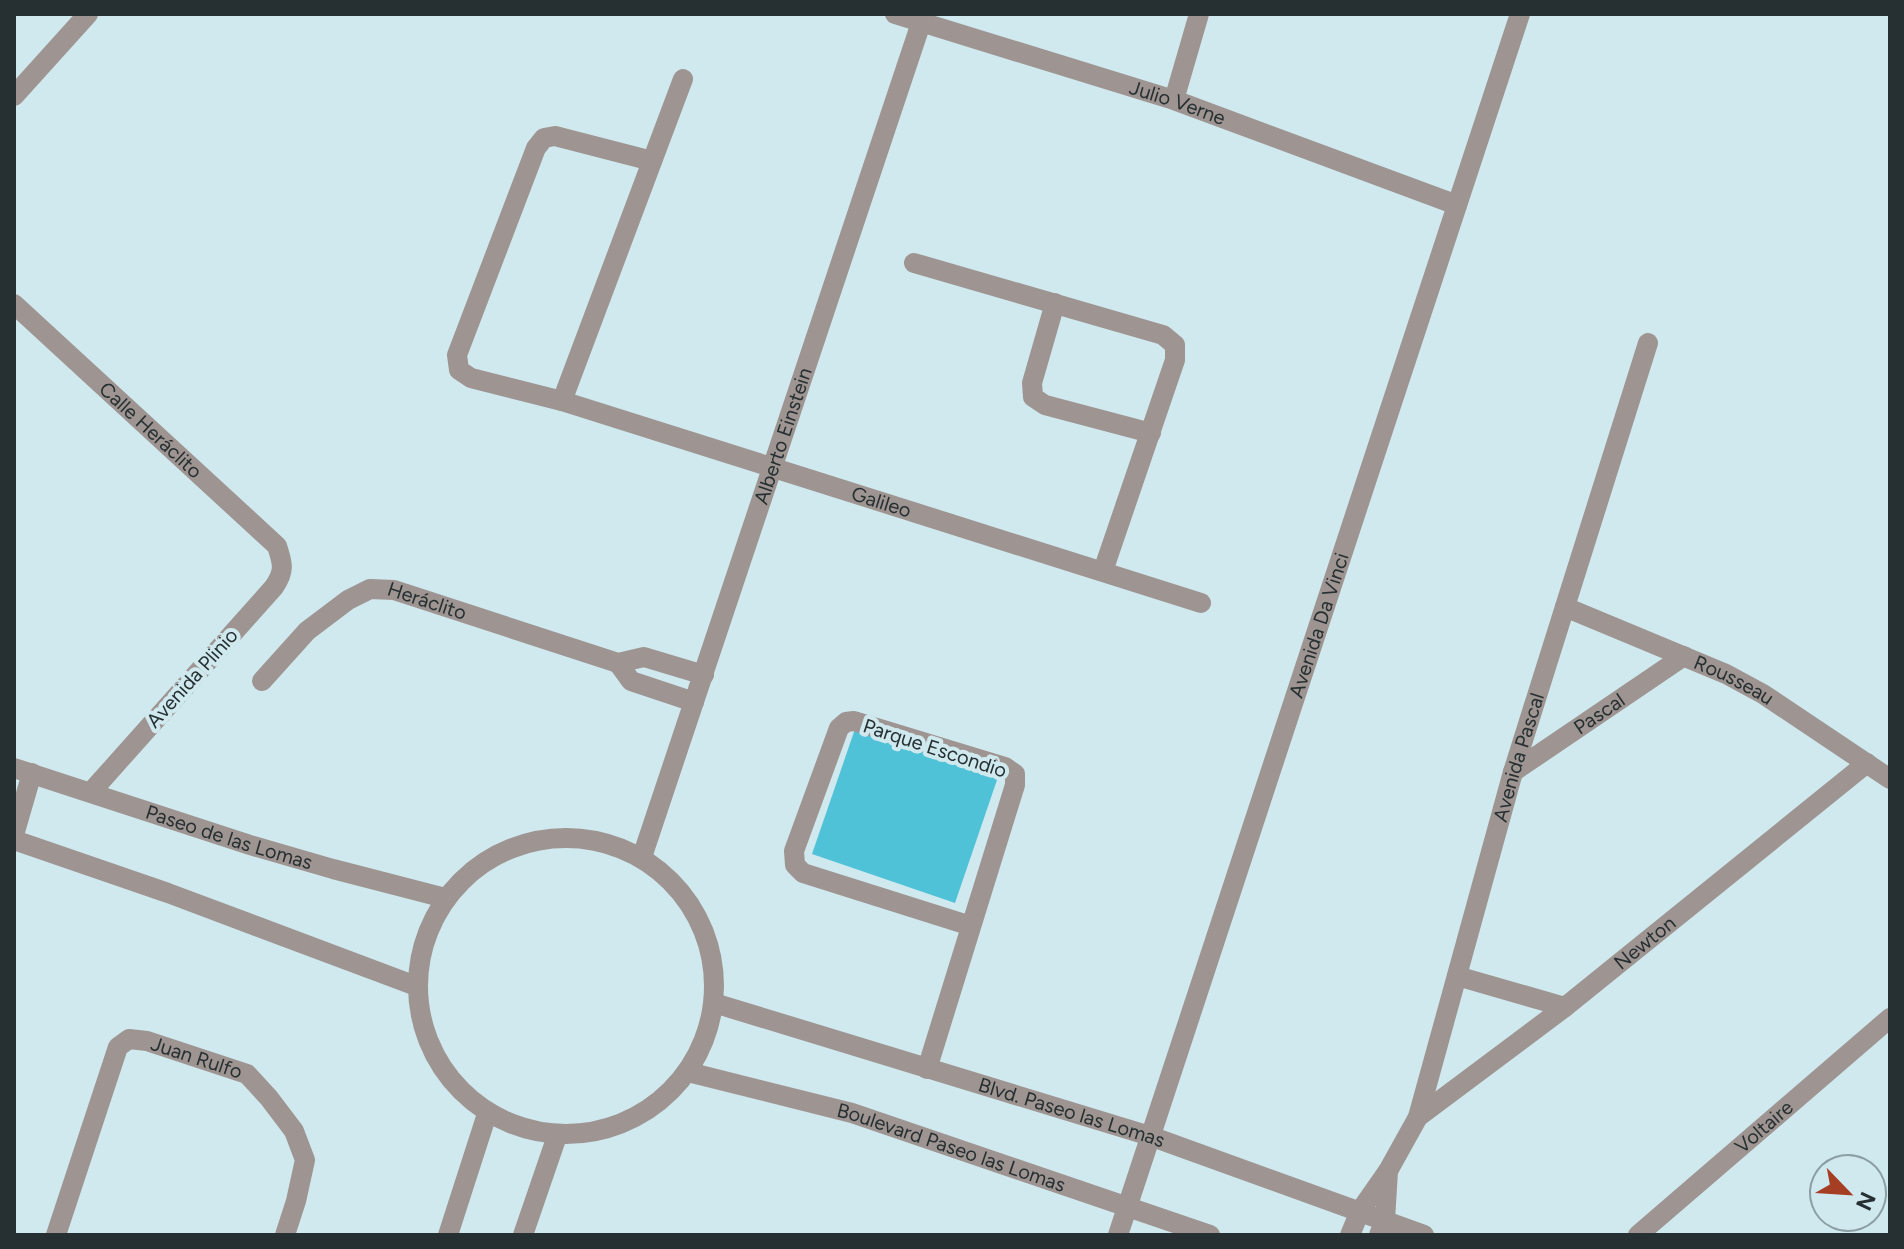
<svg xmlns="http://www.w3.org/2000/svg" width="1904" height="1249" font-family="Figtree,sans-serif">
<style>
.green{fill:#50c2d7}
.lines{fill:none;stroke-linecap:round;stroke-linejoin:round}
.minor{stroke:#9e9491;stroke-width:20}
.labels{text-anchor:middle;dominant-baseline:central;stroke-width:8;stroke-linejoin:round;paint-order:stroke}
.street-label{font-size:20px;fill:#263032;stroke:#cfe9ee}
</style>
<rect width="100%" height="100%" fill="#cfe9ee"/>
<path class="green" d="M855 729 998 777 955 903 812 854Z"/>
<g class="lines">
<g class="minor">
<path id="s1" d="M895 14 1174 100 1457 205"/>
<path d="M14 96 88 14"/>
<path d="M1174 100 1199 14"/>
<path id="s2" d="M652 161 555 136 544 138 536 148 457 355 459 370 471 378 562 401 1201 603"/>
<path d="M914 263 1163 335 1175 345V360L1103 571"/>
<path d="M1055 303 1032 383 1033 397 1045 405 1151 433"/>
<path id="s3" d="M14 304 277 546C283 564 285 571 274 587L91 792"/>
<path d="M562 401 683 79"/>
<path id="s4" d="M1565 607 1726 674 1763 694 1890 779"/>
<path d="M618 663 631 681 694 702"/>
<path id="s5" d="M262 681 307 631 348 600 370 589 394 590 618 663 644 657 704 675"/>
<path id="s6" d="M14 768 250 845 333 869 445 898"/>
<path id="s7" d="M1513 772 1684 656"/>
<path d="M14 835 32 773"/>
<circle cx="566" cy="986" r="148"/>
<path d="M14 840 168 893 416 986"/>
<path id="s8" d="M642 857 924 14"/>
<path d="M1457 976 1565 1007"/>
<path id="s9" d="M714 1003 1150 1136 1424 1235"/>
<path d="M927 1069 1015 785V774L1005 767 854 721 846 722 839 728 794 851 795 865 803 873 971 926"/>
<path id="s10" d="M688 1072 852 1113 1210 1235"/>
<path id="s11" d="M1418 1117 1565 1007 1867 763"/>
<path id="s12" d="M56 1235 118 1047 129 1039 147 1041 247 1074 269 1098 294 1131 305 1160 296 1201 285 1235"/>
<path d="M448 1235 487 1114"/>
<path d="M523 1235 557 1136"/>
<path id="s13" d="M1118 1235 1520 14"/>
<path id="s14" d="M1350 1235 1360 1211 1388 1171 1418 1117 1513 772 1648 343"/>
<path d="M1379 1235 1385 1220 1388 1171"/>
<path id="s15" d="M1638 1235 1890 1018"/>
</g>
</g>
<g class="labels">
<g class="street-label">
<text stroke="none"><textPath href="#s1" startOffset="296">Julio Verne</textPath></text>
<text stroke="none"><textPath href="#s3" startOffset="186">Calle Heráclito</textPath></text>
<text stroke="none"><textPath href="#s8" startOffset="444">Alberto Einstein</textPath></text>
<text stroke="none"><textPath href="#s2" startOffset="804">Galileo</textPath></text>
<text stroke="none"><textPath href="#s5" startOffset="202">Heráclito</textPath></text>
<text stroke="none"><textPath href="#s13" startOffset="642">Avenida Da Vinci</textPath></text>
<text transform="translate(192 678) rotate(-48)">Avenida Plinio</text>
<text stroke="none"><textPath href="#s4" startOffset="184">Rousseau</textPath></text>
<text stroke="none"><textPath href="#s7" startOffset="104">Pascal</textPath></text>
<text transform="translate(935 748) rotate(18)">Parque Escondio</text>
<text stroke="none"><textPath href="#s14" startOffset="510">Avenida Pascal</textPath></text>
<text stroke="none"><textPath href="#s6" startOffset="226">Paseo de las Lomas</textPath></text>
<text stroke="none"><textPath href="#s11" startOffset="286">Newton</textPath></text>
<text stroke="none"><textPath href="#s12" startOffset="282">Juan Rulfo</textPath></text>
<text stroke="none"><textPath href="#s9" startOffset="374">Blvd. Paseo las Lomas</textPath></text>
<text stroke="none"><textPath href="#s15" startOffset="166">Voltaire</textPath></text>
<text stroke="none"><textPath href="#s10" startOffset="274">Boulevard Paseo las Lomas</textPath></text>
</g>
</g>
<rect width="1904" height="1249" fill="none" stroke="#263032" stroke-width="32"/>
<g transform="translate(1848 1193) rotate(115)"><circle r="38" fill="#cfe9ee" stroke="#8b9fa3" stroke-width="2"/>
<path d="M0-6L14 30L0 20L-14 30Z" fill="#a63e24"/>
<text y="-12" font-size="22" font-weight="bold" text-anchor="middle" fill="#263032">N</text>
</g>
</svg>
